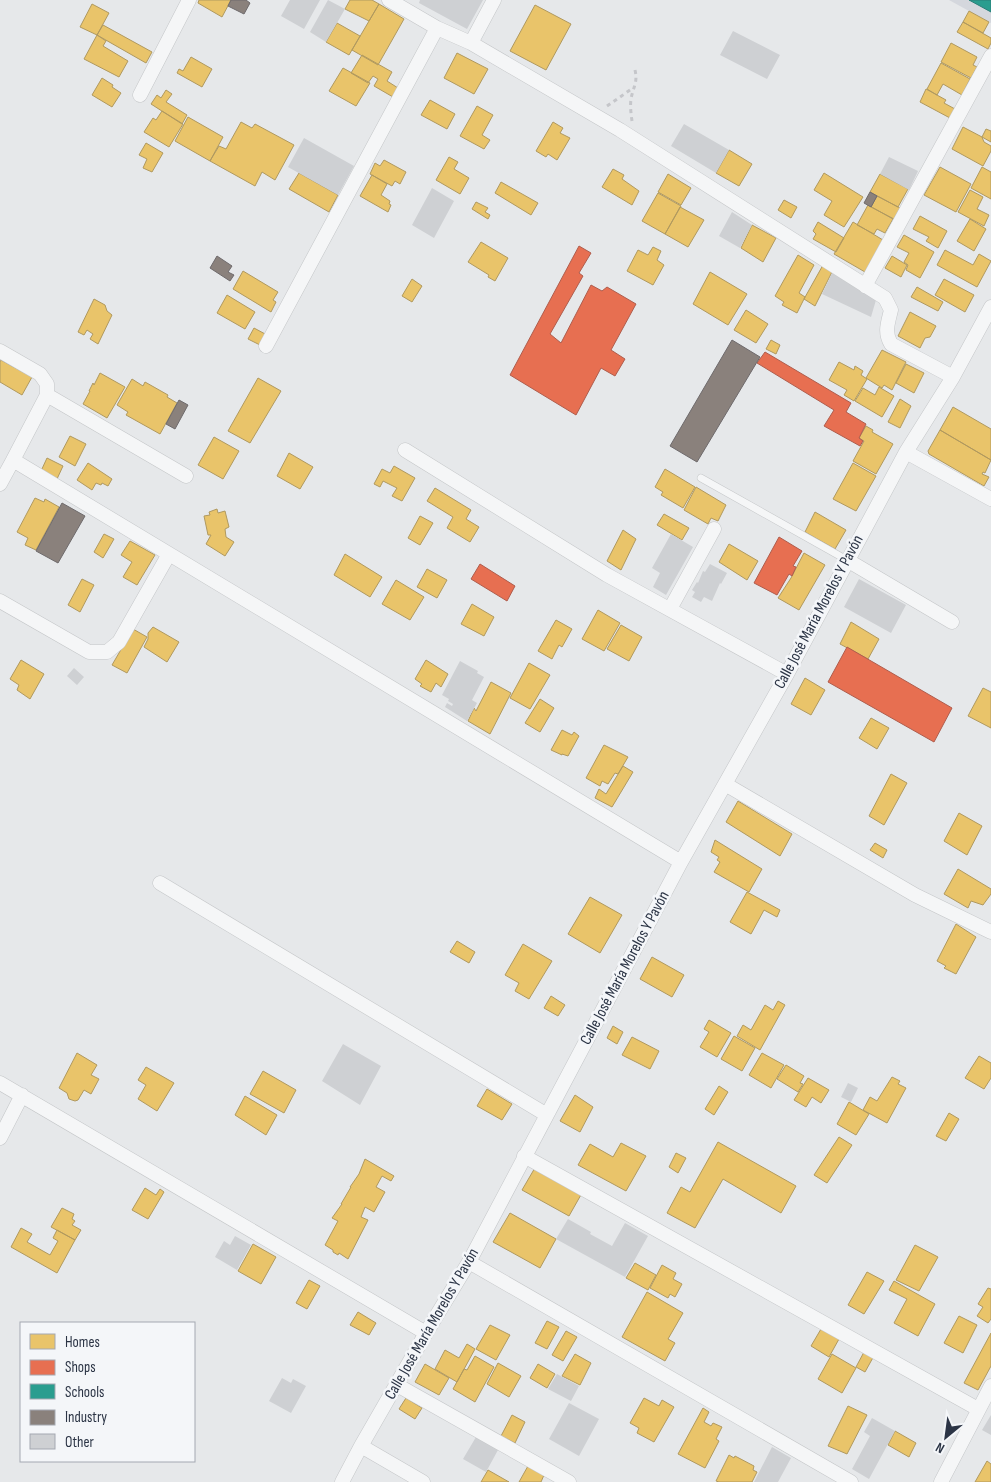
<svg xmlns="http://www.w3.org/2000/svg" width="991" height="1482" font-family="'Sofia Sans Condensed',sans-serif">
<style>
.built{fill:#d4d7dd}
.homes{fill:#e9c46a;stroke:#b0995f}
.shops{fill:#e76f51;stroke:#af5d4d}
.schools{fill:#2a9d8f;stroke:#2a7e79}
.industry{fill:#8a817c;stroke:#6e6a6c}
.building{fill:#ced0d3}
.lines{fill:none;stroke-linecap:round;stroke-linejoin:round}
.lane-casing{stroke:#c4c6c8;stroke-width:8}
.street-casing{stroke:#c4c6c8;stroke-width:15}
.path{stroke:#c5c6ca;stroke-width:3;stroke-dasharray:4 4;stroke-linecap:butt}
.lane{stroke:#f5f6f7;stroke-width:7}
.street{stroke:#f5f6f7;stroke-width:14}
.labels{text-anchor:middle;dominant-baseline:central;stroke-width:5;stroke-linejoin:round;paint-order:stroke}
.street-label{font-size:16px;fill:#2b3445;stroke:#f4f6f9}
</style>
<rect width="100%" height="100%" fill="#e6e8ea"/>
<path class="built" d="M949 0H991V23L969 11Z"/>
<path class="homes" d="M199 0H231L222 17 198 3Z
M350 0H372L379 4 369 21 345 9Z
M92 4 109 13 97 35 80 27Z
M379 4 404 19 378 65 352 50Z
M535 5 571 24 546 70 510 51Z
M969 11 989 22 983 33 963 22Z
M963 22 991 38V43L988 49 957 32Z
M337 23 360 36 349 55 326 42Z
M103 25 152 52 146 63 97 35Z
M97 35 106 41 103 46 128 61 119 77 84 59Z
M951 43 977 57 973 65 977 67 971 78 941 62Z
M457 53 488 69 474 94 444 78Z
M362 55 392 72 387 81 398 88 393 97 374 86 378 79 373 76 368 83 351 73Z
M191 57 212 69 202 87 177 73 179 69 183 71Z
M941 63 970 79 962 95 943 84 937 95 927 89Z
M343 68 370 83 356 106 329 91Z
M102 78 113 85 112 87 121 93 112 107 92 95Z
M926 89 946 100 944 103 955 109 950 118 920 102Z
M166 90 172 94 166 102 187 115 182 124 151 104 157 95 161 98Z
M430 100 455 114 447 129 421 115Z
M477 106 493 115 482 135 490 140 484 149 460 136Z
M162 111 183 124 169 147 144 132 153 118 156 120Z
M188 117 223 137 210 161 175 141Z
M241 122 252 128 255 124 294 145 275 180 262 172 255 186 210 161 219 146 226 149Z
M553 122 563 128 560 133 570 138 557 160 548 154 546 157 536 151Z
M963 127 982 137 984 142 991 146V151L983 166 952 149Z
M986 129 991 131V142L982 137Z
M146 143 163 153 152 172 143 168 147 159 139 155Z
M729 150 752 164 739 186 716 173Z
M449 157 458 162 454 169 469 178 460 194 436 180Z
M384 160 406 172 400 184 395 181 392 186 370 174 375 163 380 166Z
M940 167 971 184 956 212 924 195Z
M982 167 991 172V199L971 188Z
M613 169 624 175 622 179 639 191 632 205 602 187Z
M299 173 338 195 329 212 289 189Z
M824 173 863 197 844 227 824 215 832 201 814 190Z
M668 174 691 188 681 205 658 192Z
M880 174 908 189 898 207 870 192Z
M372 175 387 184 381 195 390 201 389 204 391 205 388 212 360 196Z
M501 182 538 203 531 215 495 193Z
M970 190 983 197 977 209 989 215 984 226 958 212Z
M658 193 681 206 665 234 642 221Z
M877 196 900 208 894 219 871 207Z
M784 200 797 207 791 218 778 210Z
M476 202 488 208 485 212 490 215 488 219 472 209Z
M868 205 893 219 885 233 877 229 874 234 857 225Z
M680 207 704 220 688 247 665 234Z
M920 216 947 231 938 248 926 241 929 237 913 229Z
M970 219 986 229 974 251 957 241Z
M818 222 844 238 836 252 813 239 816 234 813 231Z
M853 222 883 240 865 272 834 254Z
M752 225 776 238 763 262 741 248Z
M904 235 934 252 920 278 906 270 908 265 904 262 909 253 897 247Z
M481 242 508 258 495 281 488 277 489 275 468 262Z
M653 247 661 251 657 260 664 265 653 285 627 271 638 250 648 255Z
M945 250 973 265 979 254 991 261 977 287 937 265Z
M798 255 814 265 799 293 805 297 797 313 782 305 784 302 775 296Z
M892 256 907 265 901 277 885 268Z
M823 265 832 272 815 306 804 299Z
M243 271 278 292 273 300 276 302 271 312 233 289Z
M710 272 747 294 728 325 693 304Z
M412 279 422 286 412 302 402 296Z
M944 279 974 295 965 312 935 295Z
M917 287 943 302 938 311 911 297Z
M227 295 255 312 245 329 217 313Z
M94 299 105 305 107 311 112 315 98 344 90 339 93 334 87 330 84 335 78 332Z
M746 310 768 324 756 343 734 330Z
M910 312 936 326 930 337 925 338 920 348 898 336Z
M254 328 267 335 262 346 248 339Z
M771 340 780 345 776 354 766 349Z
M882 350 906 362 892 390 884 385 882 388 866 378Z
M1 360 32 377 22 395 0 382V362Z
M839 362 854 370 855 366 863 371 861 375 867 379 854 401 844 395 847 390 829 380Z
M906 364 924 373 914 393 896 383Z
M100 373 125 387 107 418 83 404 90 391H89L93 383 94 385Z
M258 378 281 391 250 443 228 431Z
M132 379 143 386 145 382 168 395 167 397 177 403 160 434 126 415 128 412 117 405Z
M879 387 894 396 882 417 855 401 863 388 875 395Z
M900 399 911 406 900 428 888 422Z
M953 407 991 429V460L940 430Z
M866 426 873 430 872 432 893 444 876 474 853 461 864 441 859 438Z
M940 430 991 460 985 473 983 472 982 474 989 477 984 486 929 454 928 451Z
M70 436 86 444 75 466 59 457Z
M214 437 239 451 223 479 198 465Z
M289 453 313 467 300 489 277 476Z
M47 458 63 466 57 479 41 471Z
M88 463 112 479 108 486 102 483 101 485 96 483 92 490 77 480Z
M853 463 876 476 856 511 833 499Z
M394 466 415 478 402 501 392 496 397 488 383 481 380 487 374 484 382 469 390 473Z
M665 469 695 487 683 508 661 495 663 492 655 487Z
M696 487 726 505 718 521 711 518 708 524 684 510Z
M435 488 471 510 466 519 479 527 470 542 447 528 453 517 427 501Z
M35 498 44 502 45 499 59 507 36 550 25 545 28 538 17 532Z
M217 509 218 513 225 511 229 527 225 529 226 537 234 542 225 556 206 544 211 535H208L204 516 210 515 209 512Z
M815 512 846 530 835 549 805 532Z
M664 514 689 528 682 540 657 525Z
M420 516 433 523 420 545 408 538Z
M623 530 636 539 621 570 607 561Z
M104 534 114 539 103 558 94 552Z
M130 541 155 555 137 585 123 577 132 562 121 555Z
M729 544 758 561 747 580 719 562Z
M804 553 825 565 799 610 778 598 791 578Z
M345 554 382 577 370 597 334 575Z
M427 569 447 580 437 598 417 587Z
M82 579 94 585 80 612 68 605Z
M396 580 424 597 410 620 382 604Z
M472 604 494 617 484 636 461 624Z
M598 610 620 623 604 651 582 639Z
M556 620 572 629 562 647 559 645 552 659 538 651Z
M851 622 879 639 868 659 840 644Z
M621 625 642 637 629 661 607 649Z
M153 627 179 642 167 662 144 647 148 639V633Z
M133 629 147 637 127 673 112 665Z
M21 660 44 674 30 699 17 690 19 685 10 679Z
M426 660 448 674 441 687 436 683 431 692 420 686 422 684 415 679Z
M529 663 550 675 530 709 510 698Z
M805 678 825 690 811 715 791 704Z
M491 682 511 693 490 734 468 721 474 708 476 711Z
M983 688 991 692V728L968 716Z
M540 699 554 708 540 732 525 723Z
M871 718 889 728 877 749 859 738Z
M562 730 572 735 574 732 579 736 568 756 562 754V755L551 750Z
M604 745 628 757 618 774 615 773 608 784 602 781 600 786 586 778Z
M623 766 633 772 612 807 595 798 599 789 606 794Z
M891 774 907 783 884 825 869 816Z
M738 801 792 834 780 856 726 822Z
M959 813 982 826 967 855 944 841Z
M715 840 762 869 749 892 714 872 720 862 717 860 719 857 711 852Z
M875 843 887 850 883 858 870 850Z
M958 869 991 889V894L983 905 971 901 968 908 944 894Z
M747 892 780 910 777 917 764 910 751 934 730 922Z
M590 897 622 915 600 953 568 934Z
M956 924 976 937 956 974 944 968 946 966 937 961Z
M457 941 475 952 469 963 450 952Z
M523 944 552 961 529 999 515 991 519 983 505 975Z
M652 957 684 975 672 997 640 979Z
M551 996 565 1005 558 1016 544 1008Z
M778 1001 785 1005 760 1050 737 1036 743 1025 751 1030 765 1005 773 1010Z
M709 1020 731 1033 717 1057 700 1047 709 1032 704 1029Z
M613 1026 623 1032 617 1044 607 1038Z
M734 1036 755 1048 742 1071 721 1059Z
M632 1037 659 1051 650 1069 622 1055Z
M77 1053 97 1065 91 1075 99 1079 91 1094 84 1090 78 1100 75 1101 69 1099 67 1093 59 1088Z
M762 1053 784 1065 771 1088 749 1075Z
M979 1056 991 1063V1078L984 1089 965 1078Z
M786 1065 804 1076 800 1083 803 1084 798 1092 777 1079Z
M146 1067 174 1083 157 1111 138 1099 146 1085 138 1080Z
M263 1071 296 1090 284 1113 250 1094Z
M892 1077 900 1081 898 1084 906 1088 887 1123 863 1110 870 1097 877 1101Z
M808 1078 829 1090 821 1103 812 1097 806 1107 794 1100Z
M719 1086 728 1092 714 1115 705 1109Z
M487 1089 512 1104 502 1120 477 1106Z
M575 1095 593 1107 580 1132 560 1121Z
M245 1096 277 1115 266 1135 235 1115Z
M849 1102 869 1114 856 1135 837 1124Z
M949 1113 959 1119 946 1141 936 1136Z
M839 1137 852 1145 827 1183 814 1175Z
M718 1142 796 1186 781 1213 723 1179 695 1228 667 1213 681 1187 690 1192Z
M621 1143 646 1156 626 1191 578 1165 590 1144 613 1157Z
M676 1153 686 1158 678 1173 669 1167Z
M365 1159 394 1176 391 1181 382 1176 376 1187 385 1192 374 1212 365 1207 361 1217 368 1220 348 1259 339 1253 338 1255 333 1252V1250L325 1245 338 1221 332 1218 342 1204H341L351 1187H350L359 1174Z
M536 1166 582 1193 569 1216 522 1190Z
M145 1188 156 1195 160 1189 164 1192 148 1219 132 1210Z
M62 1208 74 1214 72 1219 75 1221 72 1225 81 1230 75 1240 51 1227Z
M510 1213 556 1239 540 1268 493 1242Z
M21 1228 32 1234 27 1242 50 1255 58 1241 53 1238 57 1230 75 1240 57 1273 11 1247Z
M253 1244 276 1257 261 1284 238 1271Z
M915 1245 938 1257 919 1291 896 1280Z
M635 1263 656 1275 648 1290 626 1278Z
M662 1265 676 1273 673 1279 682 1284 675 1297 670 1294 668 1298 650 1288Z
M867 1272 884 1281 864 1314 848 1305Z
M309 1280 320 1286 307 1309 296 1303Z
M894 1281 935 1304 918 1336 894 1323 907 1299 889 1290Z
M988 1288 991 1289V1319L988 1323 977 1316 983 1307 978 1304Z
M647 1292 683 1313 668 1339 675 1343 665 1361 622 1337Z
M358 1312 376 1323 369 1335 350 1325Z
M959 1316 977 1325 963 1353 944 1343Z
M547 1321 559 1327 547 1349 535 1343Z
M490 1325 510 1335 496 1360 476 1349Z
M821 1329 839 1339 829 1357 811 1346Z
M566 1331 577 1337 563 1361 552 1355Z
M991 1333V1366L978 1390 964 1383Z
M467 1344 475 1349 457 1382 435 1369 445 1350 459 1358Z
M864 1352 875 1354 865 1372 856 1367Z
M575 1354 591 1363 580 1385 562 1376Z
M832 1354 856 1368 842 1393 818 1379Z
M475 1356 494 1367 475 1402 453 1389 464 1369 467 1370Z
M498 1363 521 1376 509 1397 487 1384Z
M425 1364 449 1378 439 1395 415 1382Z
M538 1364 555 1374 547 1388 530 1378Z
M406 1398 422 1408 415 1419 399 1409Z
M644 1398 659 1406 662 1400 674 1407 654 1442 637 1433 639 1428 630 1423Z
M848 1406 867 1415 847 1454 828 1446Z
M703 1408 709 1412 704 1422 711 1426 713 1423 722 1427 716 1439 719 1441 705 1468 678 1454Z
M512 1415 525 1422 515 1443 501 1436Z
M895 1431 916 1443 909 1457 888 1445Z
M729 1455 734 1458 735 1456 754 1466 753 1470 757 1472 752 1482H719L716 1481Z
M987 1461 991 1464V1482H975Z
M528 1466 544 1475 541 1482H519Z
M488 1470 509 1482H481Z"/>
<path class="shops" d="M579 246 591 253 579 273 583 276 550 334 561 343 591 285 602 291 607 287 636 304 611 350 625 359 615 376 601 368 576 415 510 375Z
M765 352 851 403 846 412 866 424 859 438 863 441 860 446 824 426 834 410 757 363Z
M779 537 802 551 793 566 796 567 792 576 789 574 777 595 754 583Z
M480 564 515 586 507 601 471 579Z
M847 647 952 708 934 742 828 682Z"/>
<path class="schools" d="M969 0H991V12Z"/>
<path class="industry" d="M231 0H246L250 3 244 14 228 6Z
M870 192 877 196 871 207 864 203Z
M217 256 232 266 228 272 234 275 230 281 210 268Z
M732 340 760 357 697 462 670 446Z
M179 400 188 405 175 429 166 424Z
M62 503 85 516 58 563 36 551Z"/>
<path class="building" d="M290 0H320L304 29 281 16Z
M328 0 345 9 326 42 310 32Z
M420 0H483L467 29 419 3Z
M733 31 780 55 767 79 720 55Z
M684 124 729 150 716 173 671 146Z
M304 138 354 166 338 195 288 167Z
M889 157 918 171 909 190 880 174Z
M432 188 454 201 434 238 412 225Z
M732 212 752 225 740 248 719 236Z
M832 273 876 300 871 317 822 294Z
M671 534 693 547 666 595 653 587 660 573 652 568Z
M710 564 727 573 721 584 720 583 712 601 704 597 701 602 692 597 695 592 692 590 697 582 698 583 703 571 705 572Z
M859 579 906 605 891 633 844 607Z
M460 661 478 671 477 673 484 677 472 700 477 703 467 721 445 707 447 703 452 706 453 704 448 701 449 699 442 695Z
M74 668 84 677 77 685 67 676Z
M343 1044 381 1066 360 1105 322 1081Z
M848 1083 858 1088 851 1102 841 1097Z
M568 1219 591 1232 590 1234 612 1246 625 1223 648 1236 625 1277 556 1239Z
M235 1236 251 1245 237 1270 215 1257 224 1241 230 1245Z
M557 1374 579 1386 571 1401 548 1389Z
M282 1378 291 1383 293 1379 306 1386 291 1413 269 1401Z
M569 1403 599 1419 579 1456 549 1439Z
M991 1415V1435L982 1430Z
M872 1418 895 1431 869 1479 852 1469 870 1436 864 1432Z
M476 1437 498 1450 486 1472 463 1459Z
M772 1447 791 1458 778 1482H754Z"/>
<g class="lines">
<g class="lane-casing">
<path id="lane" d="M701 478 847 560"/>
</g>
<g class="street-casing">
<path id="street" d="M389 0 437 28 471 43 620 130 885 298 891 310C888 323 884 332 891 344L953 377
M471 43 494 0
M140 95 189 0
M865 286 991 56
M266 346 437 28
M0 351 40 374 47 384V395L13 460 681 862
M47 395 186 476
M405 450 607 575 787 674
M906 452 991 499
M0 484 13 460
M847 560 952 622
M0 601 89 652H107L119 642 169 554
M670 609 714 529
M725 784 915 895 991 932
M160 883 547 1115
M0 1083 426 1333
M0 1138 22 1095
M524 1156 978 1409
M469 1262 851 1482
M397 1385 569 1482
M361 1446 423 1482
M342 1482 361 1446 426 1333 469 1262 681 862 787 674 906 452 953 377 991 307
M941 1482 991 1386"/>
</g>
<path class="path" d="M607 106 633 88
M632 121C631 114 630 106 631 99 633 87 638 83 635 70"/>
<use href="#lane" class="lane"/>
<use href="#street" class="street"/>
</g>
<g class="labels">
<g class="street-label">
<text transform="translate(819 612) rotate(-62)">Calle José María Morelos Y Pavón</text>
<text transform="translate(625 968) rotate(-62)">Calle José María Morelos Y Pavón</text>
<text transform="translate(432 1324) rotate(-60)">Calle José María Morelos Y Pavón</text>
</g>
</g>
<rect x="20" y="1322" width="175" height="140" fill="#f4f6f9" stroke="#a4a8b1"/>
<rect x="30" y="1334" width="25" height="15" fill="#e9c46a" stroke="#a4a8b1"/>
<text x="65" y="1347" font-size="15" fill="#2b3445">Homes</text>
<rect x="30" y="1360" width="25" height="15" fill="#e76f51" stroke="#a4a8b1"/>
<text x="65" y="1372" font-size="15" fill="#2b3445">Shops</text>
<rect x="30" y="1384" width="25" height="15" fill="#2a9d8f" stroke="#a4a8b1"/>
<text x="65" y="1397" font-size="15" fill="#2b3445">Schools</text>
<rect x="30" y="1410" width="25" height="15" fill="#8a817c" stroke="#a4a8b1"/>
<text x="65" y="1422" font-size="15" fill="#2b3445">Industry</text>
<rect x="30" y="1434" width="25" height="15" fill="#ced0d3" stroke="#a4a8b1"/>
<text x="65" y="1447" font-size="15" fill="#2b3445">Other</text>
<g transform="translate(946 1437) rotate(209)" stroke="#f4f6f9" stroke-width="4" paint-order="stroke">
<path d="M0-4L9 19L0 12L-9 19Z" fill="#2b3445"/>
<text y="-8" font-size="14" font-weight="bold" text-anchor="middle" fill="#2b3445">N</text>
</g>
</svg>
